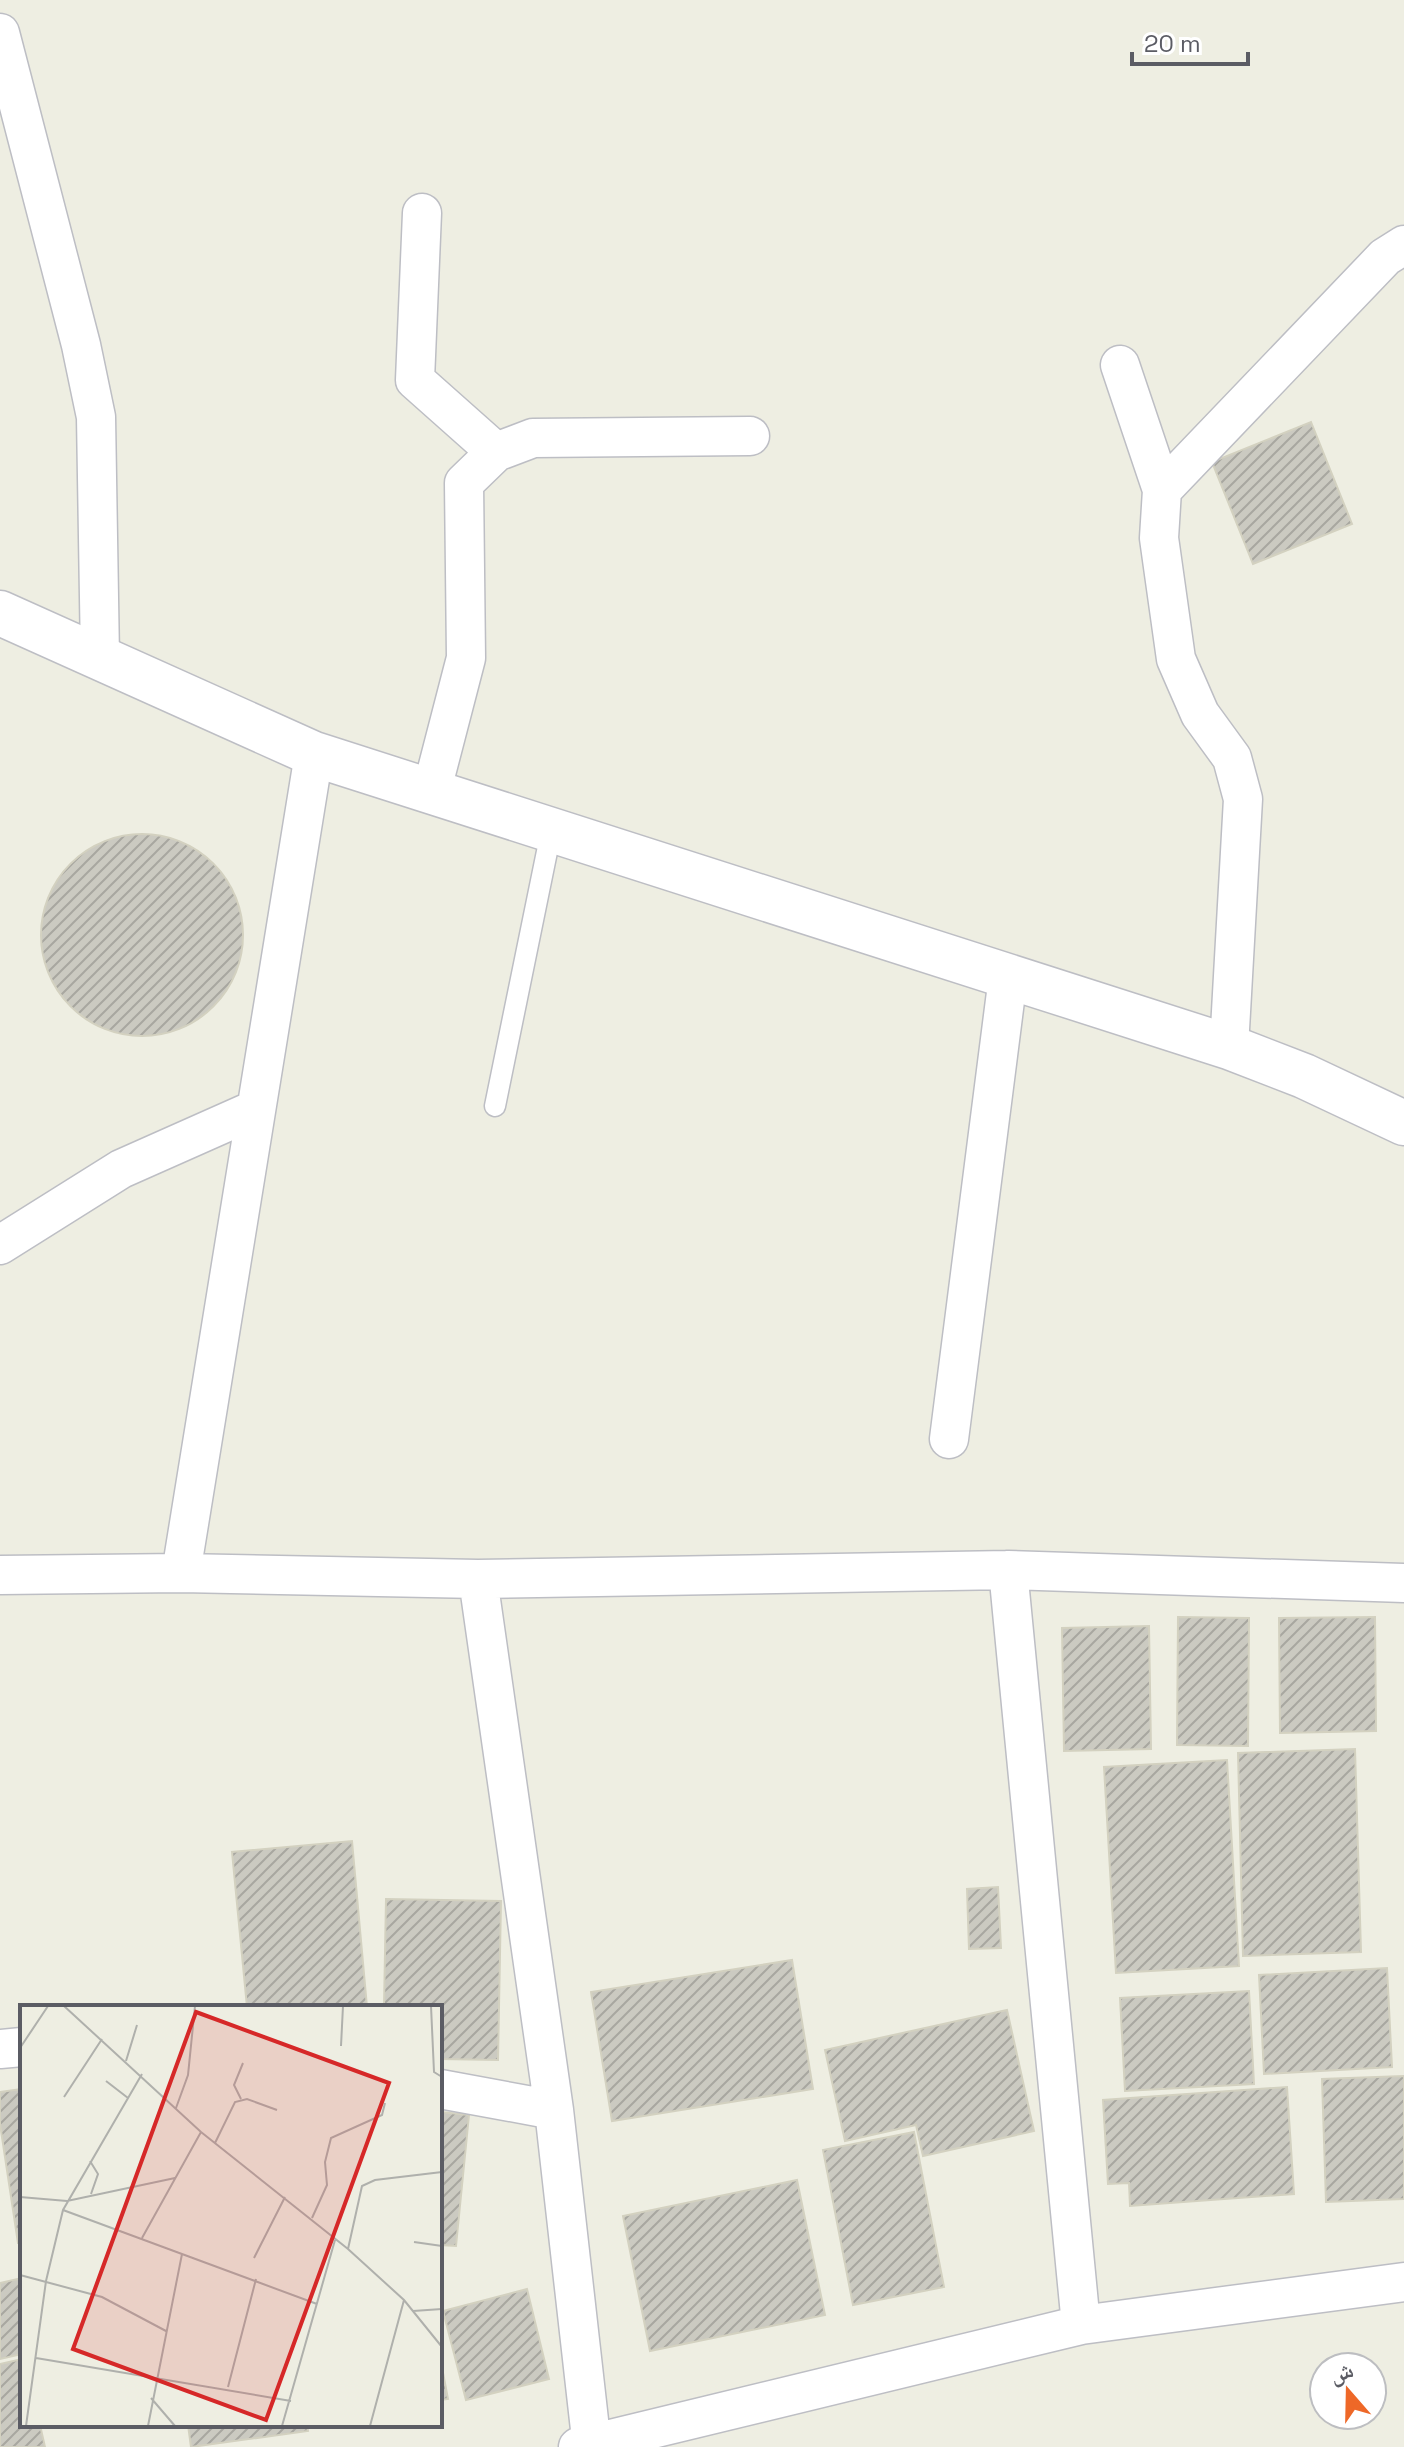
<svg xmlns="http://www.w3.org/2000/svg" width="1404" height="2447" font-family="'Space Grotesk','Noto Naskh Arabic',sans-serif">
<style>
.building{fill:url(#building-hatch);stroke:#d3d1c0;stroke-width:2}
.lines{fill:none;stroke-linecap:round;stroke-linejoin:round}
.service-casing{stroke:#bdbec4;stroke-width:23}
.minor-casing{stroke:#bdbec4;stroke-width:41}
.tertiary-casing{stroke:#bdbec4;stroke-width:47}
.service{stroke:#fff;stroke-width:20}
.minor{stroke:#fff;stroke-width:38}
.tertiary{stroke:#fff;stroke-width:44}
.inset-road{fill:none;stroke:#afb0ac;stroke-width:2}
.view{fill:#d62828;fill-opacity:0.15;stroke:#d62828;stroke-width:4}
.inset-edge{fill:none;stroke:#5b5c64;stroke-width:4}
</style>
<defs>
<pattern id="building-hatch" width="6" height="6" patternUnits="userSpaceOnUse" patternTransform="scale(2)"><rect width="6" height="6" fill="#cbcac1"/><path d="M-1 1l2-2M0 6l6-6M5 7l2-2" fill="none" stroke="#a8a7a0"/></pattern>
</defs>
<rect width="100%" height="100%" fill="#eeeee2"/>
<path class="building" d="M1311 422 1352 524 1253 564 1212 462Z
M41 935a101 101 0 1 1 202 0a101 101 0 1 1-202 0Z
M1178 1617 1249 1618 1248 1746 1177 1745Z
M1375 1617 1376 1731 1280 1733 1279 1618Z
M1149 1626 1151 1749 1064 1751 1062 1628Z
M1355 1749 1361 1952 1243 1956 1238 1753Z
M1227 1760 1239 1966 1116 1973 1104 1767Z
M352 1841 367 2007H247L232 1852Z
M998 1887 1001 1948 969 1949 967 1889Z
M386 1899 501 1901 498 2060 440 2059V2007H384Z
M792 1960 813 2089 612 2121 591 1992Z
M1387 1968 1392 2067 1264 2074 1259 1975Z
M1249 1991 1254 2084 1125 2091 1120 1998Z
M1007 2010 1034 2131 923 2156 916 2125 845 2141 825 2050Z
M1404 2076V2199L1326 2202 1322 2079Z
M1287 2087 1294 2194 1130 2206 1129 2183 1108 2184 1103 2100Z
M22 2089V2243H18L0 2124V2092Z
M440 2112 469 2115 456 2246 440 2245Z
M914 2132 944 2287 853 2305 823 2150Z
M797 2180 825 2315 650 2351 623 2216Z
M22 2278V2354L0 2359V2283Z
M527 2289 549 2379 466 2400 443 2311Z
M440 2357 448 2399 440 2400Z
M22 2359V2425H40L45 2447H0V2364Z
M188 2425H307L308 2431 191 2447Z"/>
<g class="lines">
<g class="service-casing">
<path id="service" d="M495 1106 551 832"/>
</g>
<g class="minor-casing">
<path id="minor" d="M0 33 81 345 96 417 100 657
M422 213 415 380 496 452
M1120 365 1162 490
M431 793 466 658 464 483 496 452 533 438 750 436
M1229 1047 1243 799 1232 758 1200 714 1176 659 1159 538 1162 490 1385 257 1404 245
M0 1245 121 1169 256 1109
M949 1439 1008 977
M1008 1570 1081 2325
M181 1573 314 754
M0 1575 181 1573 478 1579 1008 1570 1404 1583
M478 1579 554 2110 592 2447
M0 2049 22 2047
M440 2089 554 2110
M578 2447 1081 2325 1404 2282"/>
</g>
<g class="tertiary-casing">
<path id="tertiary" d="M0 613 314 754 1229 1047 1304 1076 1404 1123"/>
</g>
<use href="#service" class="service"/>
<use href="#minor" class="minor"/>
<use href="#tertiary" class="tertiary"/>
</g>
<g transform="translate(20 2005)">
<rect width="422" height="422" fill="#eeeee2"/>
<path class="inset-road" d="M44 1 181 127 328 244 384 295 422 342M411 1 414 67 422 72M321 41 323 1M0 43 28 1M106 56 117 20M86 76 108 93M44 92 82 34M221 94 214 80 223 58M156 103 168 70 175 1M195 138 215 97 227 94 257 105M70 156 78 169 71 189M0 192 47 196 155 173M43 205 297 299M292 213 307 180 305 157 311 133 362 110 365 98M122 233 181 127M394 237 422 241M328 244 342 181 355 175 422 167M234 253 265 192M0 270 82 292 146 326M393 306 422 304M16 353 271 396M208 382 236 274M131 393 155 421M6 421 26 276 43 205 122 69M128 421 162 249M262 421 315 235M350 421 384 295"/>
<path class="view" d="M176 7 369 78 246 415 53 344Z"/>
<rect width="422" height="422" class="inset-edge"/>
</g>
<g transform="translate(1348 2391) rotate(340)"><circle r="38" fill="#ffffff" stroke="#bdbec1" stroke-width="2"/>
<path d="M0-6L14 30L0 20L-14 30Z" fill="#ee6828"/>
<text y="-12" font-size="22" font-weight="bold" text-anchor="middle" fill="#5b5c64">ش</text>
</g>
<path d="M1132 52v12h116v-12" fill="none" stroke="#5b5c64" stroke-width="4"/>
<text x="1144" y="52" font-size="24" fill="#5b5c64" stroke="#ffffff" stroke-width="6" paint-order="stroke">20 m</text>
</svg>
